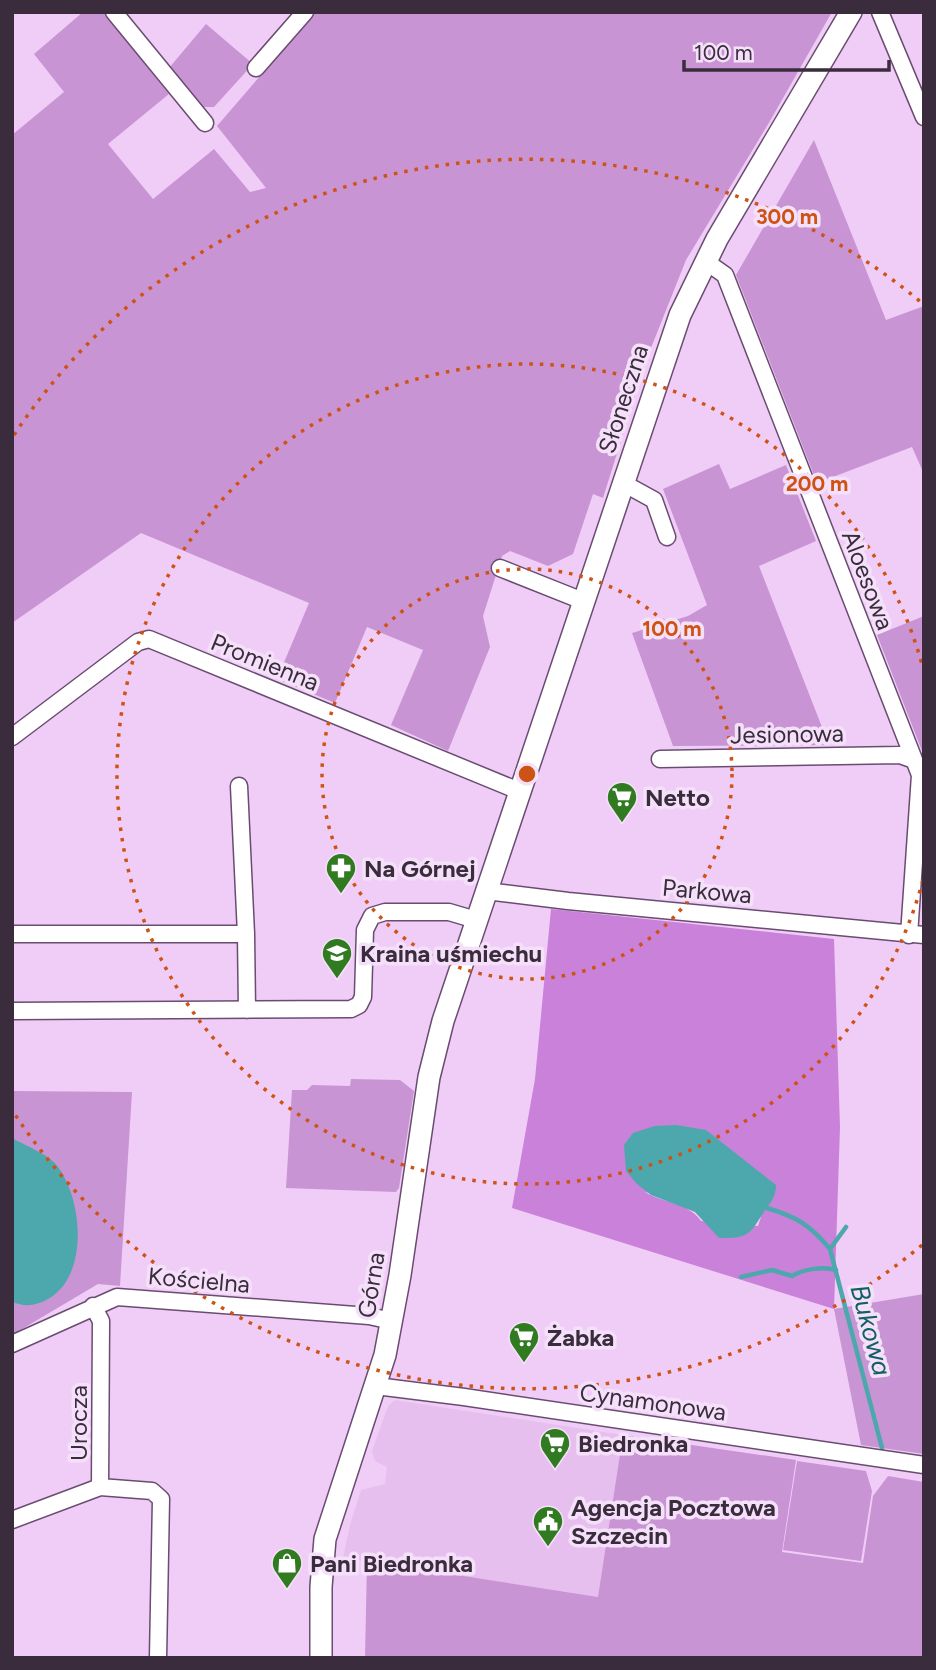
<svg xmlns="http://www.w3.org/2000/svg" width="936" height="1670" font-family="Figtree,sans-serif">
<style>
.built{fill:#e6bfee}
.green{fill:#c994d4}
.forest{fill:#ca81d9;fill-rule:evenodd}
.water{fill:#4ca8ad}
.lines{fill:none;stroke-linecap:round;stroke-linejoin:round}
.stream{stroke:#4ca8ad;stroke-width:4.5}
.minor-casing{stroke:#6a4c71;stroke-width:19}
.tertiary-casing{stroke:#6a4c71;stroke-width:24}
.minor{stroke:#fff;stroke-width:16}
.tertiary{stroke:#fff;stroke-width:21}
.ring{fill:none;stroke:#ce5213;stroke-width:3.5;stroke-dasharray:3.5 7}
.labels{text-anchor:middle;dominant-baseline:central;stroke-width:7;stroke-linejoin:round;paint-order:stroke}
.street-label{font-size:24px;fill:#3a2c3d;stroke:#f5e0fa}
.poi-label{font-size:24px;font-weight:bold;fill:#3a2c3d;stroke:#f5e0fa;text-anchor:start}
.water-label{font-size:26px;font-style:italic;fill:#115f63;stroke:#f5e0fa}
.centre{fill:#ce5213;stroke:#f5e0fa;stroke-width:3.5}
.ring-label{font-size:21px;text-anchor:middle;font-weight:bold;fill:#ce5213;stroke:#f5e0fa;stroke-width:7;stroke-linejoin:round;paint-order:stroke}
</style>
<rect width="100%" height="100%" fill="#f0cdf7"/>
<path class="built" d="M395 1400 623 1435 599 1597 343 1558 350 1525 361 1490 385 1484 387 1467 375 1461 372 1451 388 1406Z"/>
<path class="green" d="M83 12H103L169 94 108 144 153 199 214 149 250 192 266 188 217 126 315 12H832L770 121 686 260 647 358 603 498 593 494 573 554 548 566 510 551 502 556 483 616 490 647 448 751 391 725 423 650 367 627 335 703 277 679 309 603 141 533 12 623V135L64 92 34 54Z
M206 24 253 64 214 107H202L169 68Z
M814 140 886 320 924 306V474L912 447 817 483 736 275Z
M719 464 730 489 786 465 816 541 759 566 829 745 673 746 632 633 688 616 707 605 663 489Z
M924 616V756L877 635Z
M351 1079 400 1080 414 1091 399 1188 396 1192 286 1188 292 1090H307L312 1085 350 1086Z
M12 1091 132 1092 120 1286 98 1284 12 1335Z
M924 1294V1454L861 1445 834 1309Z
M623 1435 796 1460 782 1552 863 1563 873 1496 888 1476 924 1482V1658H365L367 1561 598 1597Z
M797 1461 866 1471 872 1491 861 1561 783 1550Z"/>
<path class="forest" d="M551 909 834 939 840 1127 834 1309 512 1208 535 1079ZM645 1192 761 1217 758 1226 701 1221C689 1203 663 1203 645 1192Z"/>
<path class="water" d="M676 1125 706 1130 776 1185C776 1195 772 1201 766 1209 750 1233 750 1239 719 1238L695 1212 651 1195 637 1184 626 1171 624 1145 633 1133 655 1126Z
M12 1138C26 1146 49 1154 58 1167 83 1201 89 1276 48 1299 36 1306 25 1307 12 1302Z"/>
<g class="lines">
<path class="stream" d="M767 1208C797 1217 810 1225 830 1249
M846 1227 830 1249 882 1448
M741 1277 772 1270 792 1276C804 1269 823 1266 836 1270"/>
<g class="minor-casing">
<path id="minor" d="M114 12 205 123
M880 12 924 117
M256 68 305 12
M705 261 725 275 920 775 909 935
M623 483 654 500 667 537
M500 568 583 601
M12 737 138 642 149 639 519 791
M660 759 900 755 914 760
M239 786 246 934
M486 891 568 901 924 935
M12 934H246L247 1010
M12 1011 351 1009 359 1005 363 997 365 930 372 916 385 912H449L476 920
M93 1306 101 1321 100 1487 152 1491 161 1499 158 1658
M12 1344 117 1297 369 1316 392 1321
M376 1386 464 1397 924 1465
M12 1520 100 1487"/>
</g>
<g class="tertiary-casing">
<path id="tertiary" d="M321 1658V1587L325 1539 385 1355 400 1275 429 1077 443 1021 680 315 717 239 851 12"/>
</g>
<use href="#minor" class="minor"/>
<use href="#tertiary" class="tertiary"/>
</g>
<g class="ring">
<circle cx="527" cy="774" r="205"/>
<path d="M923 880A410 410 0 1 1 923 668"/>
<path d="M922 1245A615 615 0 0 1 14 1113M14 435A615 615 0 0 1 922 303"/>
</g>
<defs>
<g id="supermarket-pin" transform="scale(1.575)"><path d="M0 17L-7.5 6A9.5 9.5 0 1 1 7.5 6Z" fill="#307a20" stroke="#f5e0fa"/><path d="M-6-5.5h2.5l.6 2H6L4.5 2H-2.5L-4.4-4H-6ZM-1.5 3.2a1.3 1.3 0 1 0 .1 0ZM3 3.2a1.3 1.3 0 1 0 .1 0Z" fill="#fff"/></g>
<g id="pharmacy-pin" transform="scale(1.575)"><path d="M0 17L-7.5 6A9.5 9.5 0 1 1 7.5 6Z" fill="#307a20" stroke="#f5e0fa"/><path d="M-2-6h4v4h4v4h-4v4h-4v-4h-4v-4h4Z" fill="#fff"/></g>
<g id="school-pin" transform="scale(1.575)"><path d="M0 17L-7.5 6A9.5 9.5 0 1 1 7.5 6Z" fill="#307a20" stroke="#f5e0fa"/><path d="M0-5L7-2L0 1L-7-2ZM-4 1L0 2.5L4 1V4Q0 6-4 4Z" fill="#fff"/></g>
<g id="civic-pin" transform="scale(1.575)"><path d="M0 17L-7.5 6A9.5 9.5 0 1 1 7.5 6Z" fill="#307a20" stroke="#f5e0fa"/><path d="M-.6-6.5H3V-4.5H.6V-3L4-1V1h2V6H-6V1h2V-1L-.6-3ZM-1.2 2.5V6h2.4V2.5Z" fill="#fff"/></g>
<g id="shop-pin" transform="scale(1.575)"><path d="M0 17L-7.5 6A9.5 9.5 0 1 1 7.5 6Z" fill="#307a20" stroke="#f5e0fa"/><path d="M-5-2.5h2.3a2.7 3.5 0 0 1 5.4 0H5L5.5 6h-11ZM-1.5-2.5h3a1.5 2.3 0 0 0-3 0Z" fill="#fff"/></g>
</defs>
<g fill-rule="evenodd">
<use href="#supermarket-pin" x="622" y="797"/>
<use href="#pharmacy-pin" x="341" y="868"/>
<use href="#school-pin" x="337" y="953"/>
<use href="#supermarket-pin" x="524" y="1337"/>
<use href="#supermarket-pin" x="555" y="1443"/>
<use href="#civic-pin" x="548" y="1521"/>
<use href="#shop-pin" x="287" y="1563"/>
</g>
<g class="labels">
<g class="street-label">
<text transform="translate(623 399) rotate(-72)">Słoneczna</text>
<text transform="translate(868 580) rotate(69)">Aloesowa</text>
<text transform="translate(265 662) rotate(22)">Promienna</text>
<text transform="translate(787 734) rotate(-1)">Jesionowa</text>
<text transform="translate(707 891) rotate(5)">Parkowa</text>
<text transform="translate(199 1280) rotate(5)">Kościelna</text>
<text transform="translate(371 1285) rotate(-81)">Górna</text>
<text transform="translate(653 1402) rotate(8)">Cynamonowa</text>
<text transform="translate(78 1423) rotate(-90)">Urocza</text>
</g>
<g class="poi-label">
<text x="645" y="797">Netto</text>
<text x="364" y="868">Na Górnej</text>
<text x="360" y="953">Kraina uśmiechu</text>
<text x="547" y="1337">Żabka</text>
<text x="578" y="1443">Biedronka</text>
<text x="571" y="1507">Agencja Pocztowa<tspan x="571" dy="28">Szczecin</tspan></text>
<text x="310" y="1563">Pani Biedronka</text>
</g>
<g class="water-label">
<text transform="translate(871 1330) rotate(75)">Bukowa</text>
</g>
</g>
<circle cx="527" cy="774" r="10" class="centre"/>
<g class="ring-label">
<text x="787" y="224">300 m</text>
<text x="817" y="491">200 m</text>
<text x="672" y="636">100 m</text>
</g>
<rect width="936" height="1670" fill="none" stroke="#3a2c3d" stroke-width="28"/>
<path d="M684 60v10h205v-10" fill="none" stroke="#3a2c3d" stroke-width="3.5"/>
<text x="694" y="60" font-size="21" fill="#3a2c3d" stroke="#f5e0fa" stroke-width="5" paint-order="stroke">100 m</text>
</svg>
